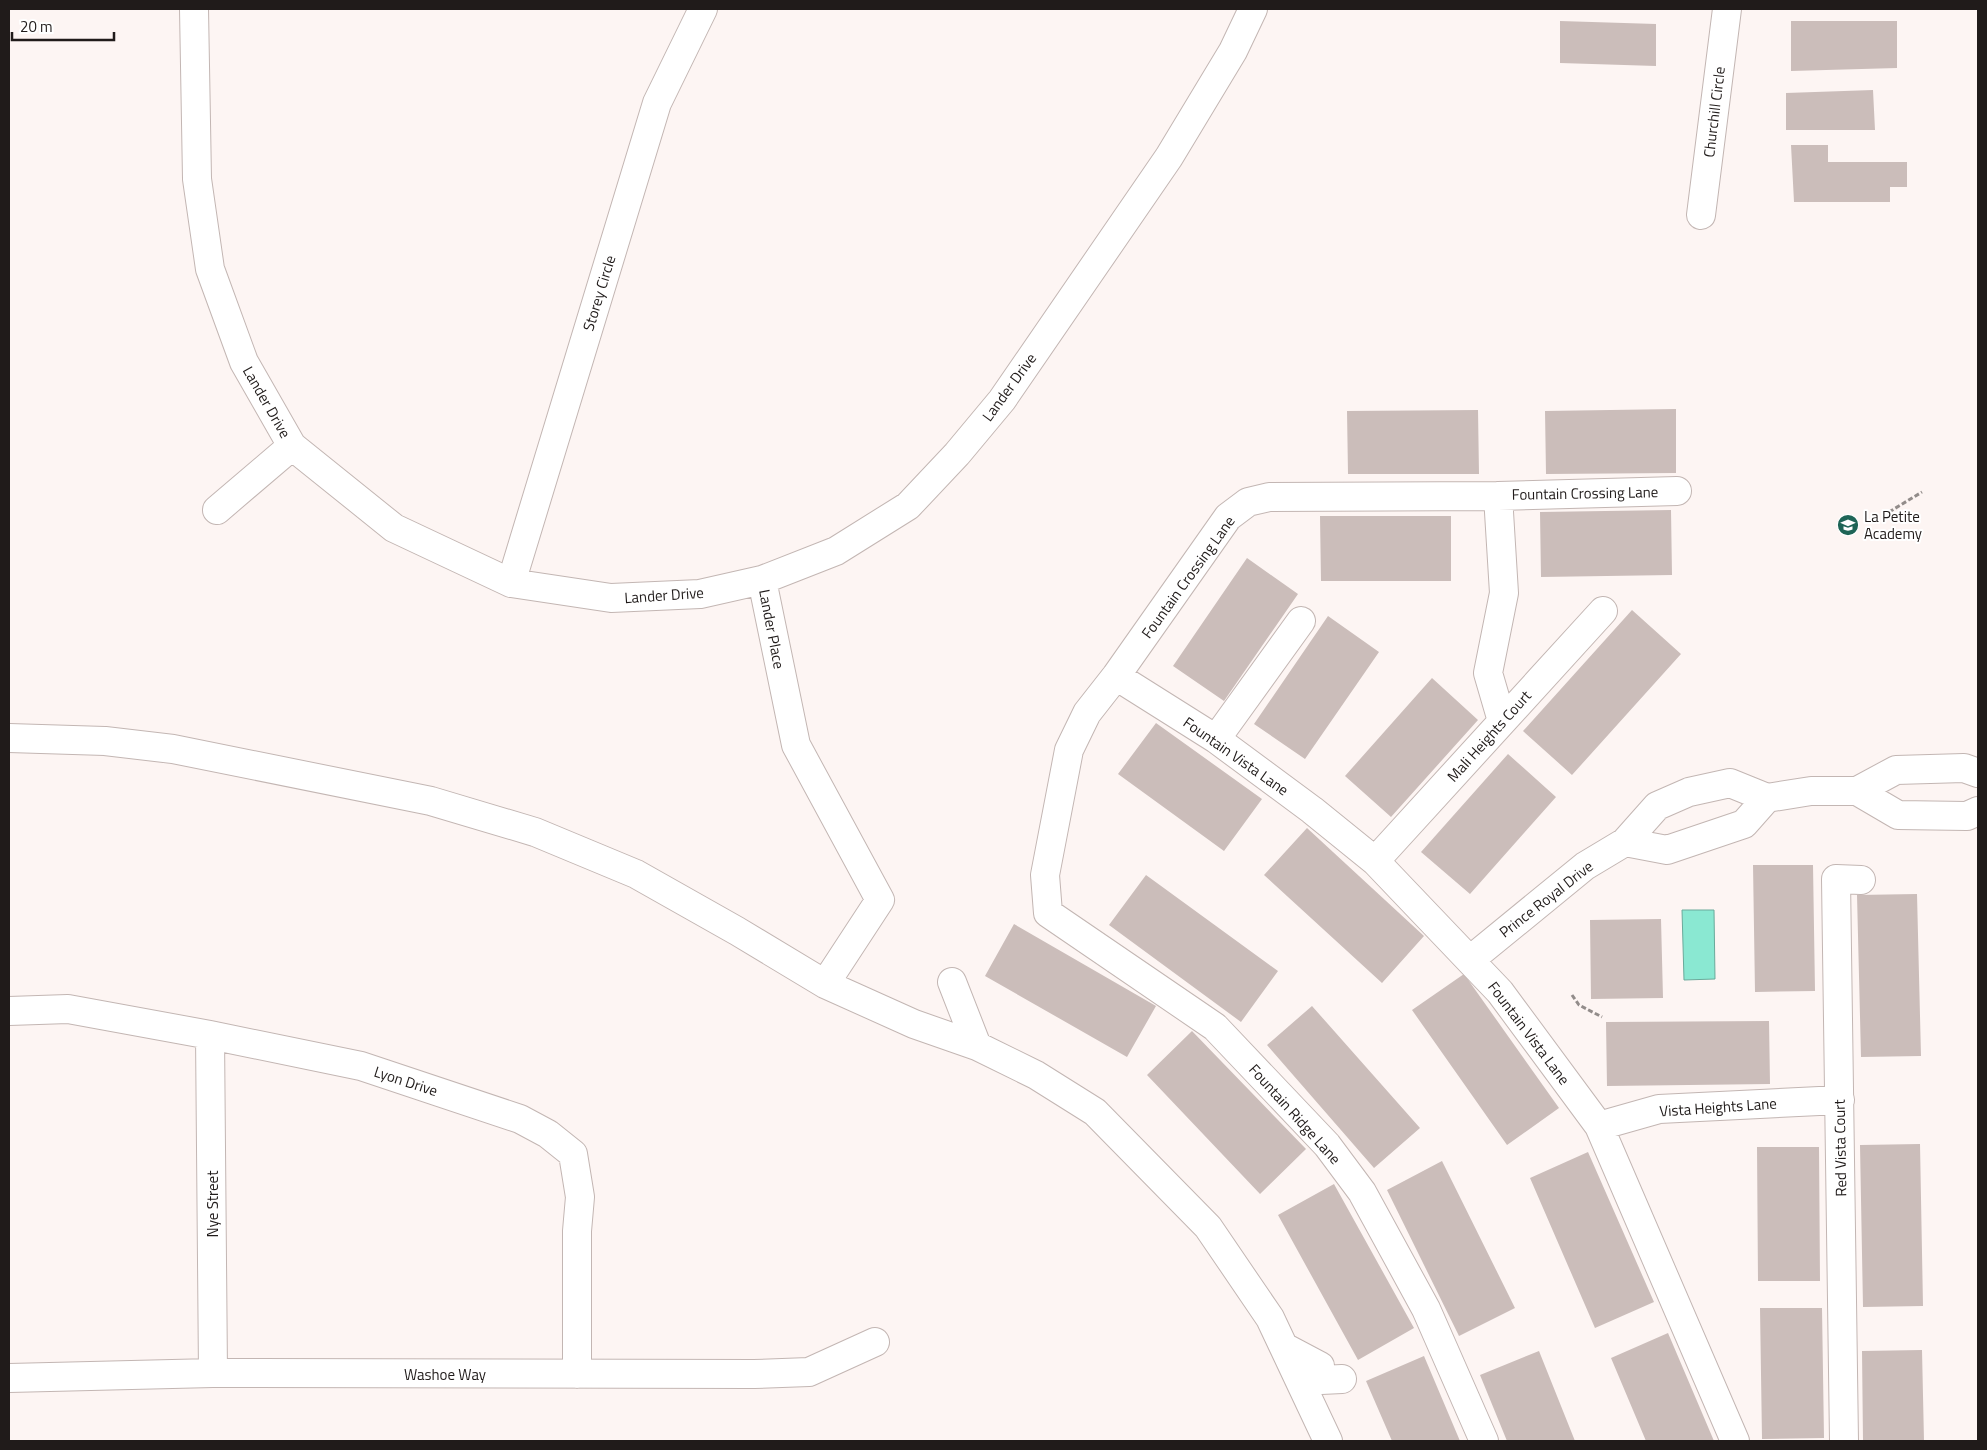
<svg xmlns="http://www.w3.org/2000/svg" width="1987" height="1450" font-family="'Titillium Web',sans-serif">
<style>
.water{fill:#8ae8d2;stroke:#6aaa9b}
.building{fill:#cbbdba}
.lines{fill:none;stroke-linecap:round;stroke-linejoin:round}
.minor-casing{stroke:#c3b6b3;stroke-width:30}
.path{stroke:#928c8a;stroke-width:3;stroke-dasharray:5 2.5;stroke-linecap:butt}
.minor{stroke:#fff;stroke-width:28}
.labels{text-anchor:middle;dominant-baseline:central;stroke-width:4;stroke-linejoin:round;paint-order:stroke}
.street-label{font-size:15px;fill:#201b1a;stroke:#fff}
.poi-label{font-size:15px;fill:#201b1a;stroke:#fff;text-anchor:start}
</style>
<rect width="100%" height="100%" fill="#fdf5f3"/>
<path class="water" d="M1682 910H1714L1715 979 1684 980Z"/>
<path class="building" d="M1560 21 1656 24V66L1560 63Z
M1791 21H1897V68L1791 71Z
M1873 90 1875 130H1786V93Z
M1791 145H1828V162H1907V187H1890V202H1794Z
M1676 409V473L1546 474 1545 411Z
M1478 410 1479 474H1348L1347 411Z
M1671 510 1672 575 1541 577 1540 512Z
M1320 516H1451V581H1321Z
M1247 558 1298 594 1224 701 1173 666Z
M1632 610 1681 654 1572 775 1523 731Z
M1328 616 1379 652 1305 759 1254 724Z
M1432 678 1478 720 1391 817 1345 776Z
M1156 723 1262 799 1224 851 1118 774Z
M1508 754 1556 797 1470 894 1421 852Z
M1307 828 1424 936 1382 983 1264 875Z
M1753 865H1813L1815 991 1755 992Z
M1146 875 1278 971 1241 1022 1109 925Z
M1917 894 1921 1056 1861 1057 1857 895Z
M1661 919 1663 998 1591 999 1590 920Z
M1014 924 1156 1006 1127 1057 985 976Z
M1464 974 1559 1108 1507 1145 1412 1010Z
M1312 1006 1420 1128 1374 1168 1267 1045Z
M1769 1021 1770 1084 1607 1086 1606 1022Z
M1192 1031 1306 1149 1260 1194 1147 1075Z
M1920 1144 1923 1306 1863 1307 1860 1145Z
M1757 1147H1819L1820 1281H1758Z
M1588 1152 1654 1302 1595 1328 1530 1178Z
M1442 1161 1515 1308 1459 1336 1387 1190Z
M1334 1184 1414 1328 1358 1360 1278 1215Z
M1760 1308H1822L1824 1438 1762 1439Z
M1668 1333 1714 1441H1646L1611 1358Z
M1922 1350 1924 1441H1863L1862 1351Z
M1539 1351 1575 1441H1507L1480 1375Z
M1424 1356 1460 1441H1392L1366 1381Z"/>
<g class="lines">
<g class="minor-casing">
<path id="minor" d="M194 9 197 179 210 269 244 362 292 446 394 528 511 583 611 598 700 594 762 580 836 551 908 506 957 454 1002 400 1169 157 1233 51 1253 9
M1701 215 1727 9
M1498 496 1504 593 1488 673 1502 721
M217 510 292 446
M762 580 796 745 880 900 825 984
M511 583 657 103 703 9
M1116 676 1216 739 1312 810 1375 861 1500 992 1599 1126 1735 1441
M9 738 105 741 173 749 431 801 535 832 636 874 737 931 825 984 914 1024 977 1046 1036 1075 1095 1112 1208 1227 1270 1318 1328 1441
M1216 739 1301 621
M1857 791 1898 815 1967 816 1978 811
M1625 842 1667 850 1744 824 1767 798
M1375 861 1603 611
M1470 960 1585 866 1625 842 1657 806 1689 792 1730 783 1767 798 1811 791H1857L1896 770 1964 768 1978 773
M952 982 977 1046
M9 1011 68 1009 210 1035 361 1066 520 1119 548 1134 573 1154 580 1197 577 1231V1374
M210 1035 213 1373
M1599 1126 1659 1109 1840 1100
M1286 1348 1320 1366 1321 1380 1342 1379
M9 1378 213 1373 754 1374 809 1372 875 1342
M1484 1441 1426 1309 1362 1192 1327 1145 1215 1027 1048 913 1045 875 1069 750 1087 713 1116 676 1228 517 1248 502 1269 497 1498 496 1677 491
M1844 1441 1836 879 1861 880"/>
</g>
<path class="path" d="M1889 512 1922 492
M1572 995 1579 1005 1602 1017"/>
<use href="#minor" class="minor"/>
</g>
<defs>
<g id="school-disc" transform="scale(1.125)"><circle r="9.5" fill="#1e6456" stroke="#fff"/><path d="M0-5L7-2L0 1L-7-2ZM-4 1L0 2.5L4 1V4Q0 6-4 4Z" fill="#fff"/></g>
</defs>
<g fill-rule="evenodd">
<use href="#school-disc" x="1848" y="525"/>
</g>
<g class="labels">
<g class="street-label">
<text transform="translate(1714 112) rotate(-83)">Churchill Circle</text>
<text transform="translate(599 293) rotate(-73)">Storey Circle</text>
<text transform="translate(1009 387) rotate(-54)">Lander Drive</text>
<text transform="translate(267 402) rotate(60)">Lander Drive</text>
<text transform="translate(1585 493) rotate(-1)">Fountain Crossing Lane</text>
<text transform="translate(1188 577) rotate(-54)">Fountain Crossing Lane</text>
<text transform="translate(664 595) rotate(-4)">Lander Drive</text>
<text transform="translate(772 629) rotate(79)">Lander Place</text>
<text transform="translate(1489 736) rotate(-48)">Mali Heights Court</text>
<text transform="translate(1236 756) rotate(35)">Fountain Vista Lane</text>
<text transform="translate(1546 899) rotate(-38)">Prince Royal Drive</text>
<text transform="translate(1529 1033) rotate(53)">Fountain Vista Lane</text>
<text transform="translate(406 1081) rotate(18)">Lyon Drive</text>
<text transform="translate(1718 1107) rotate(-4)">Vista Heights Lane</text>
<text transform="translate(1295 1114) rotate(48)">Fountain Ridge Lane</text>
<text transform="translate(1840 1148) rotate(-91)">Red Vista Court</text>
<text transform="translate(212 1204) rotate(-90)">Nye Street</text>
<text x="445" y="1374">Washoe Way</text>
</g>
<g class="poi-label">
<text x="1864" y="516">La Petite<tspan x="1864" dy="17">Academy</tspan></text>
</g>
</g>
<rect width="1987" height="1450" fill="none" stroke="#201b1a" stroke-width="20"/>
<path d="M12 32v8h102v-8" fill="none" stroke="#201b1a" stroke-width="2.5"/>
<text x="20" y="32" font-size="15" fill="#201b1a" stroke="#ffffff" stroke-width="4" paint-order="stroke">20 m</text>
</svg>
